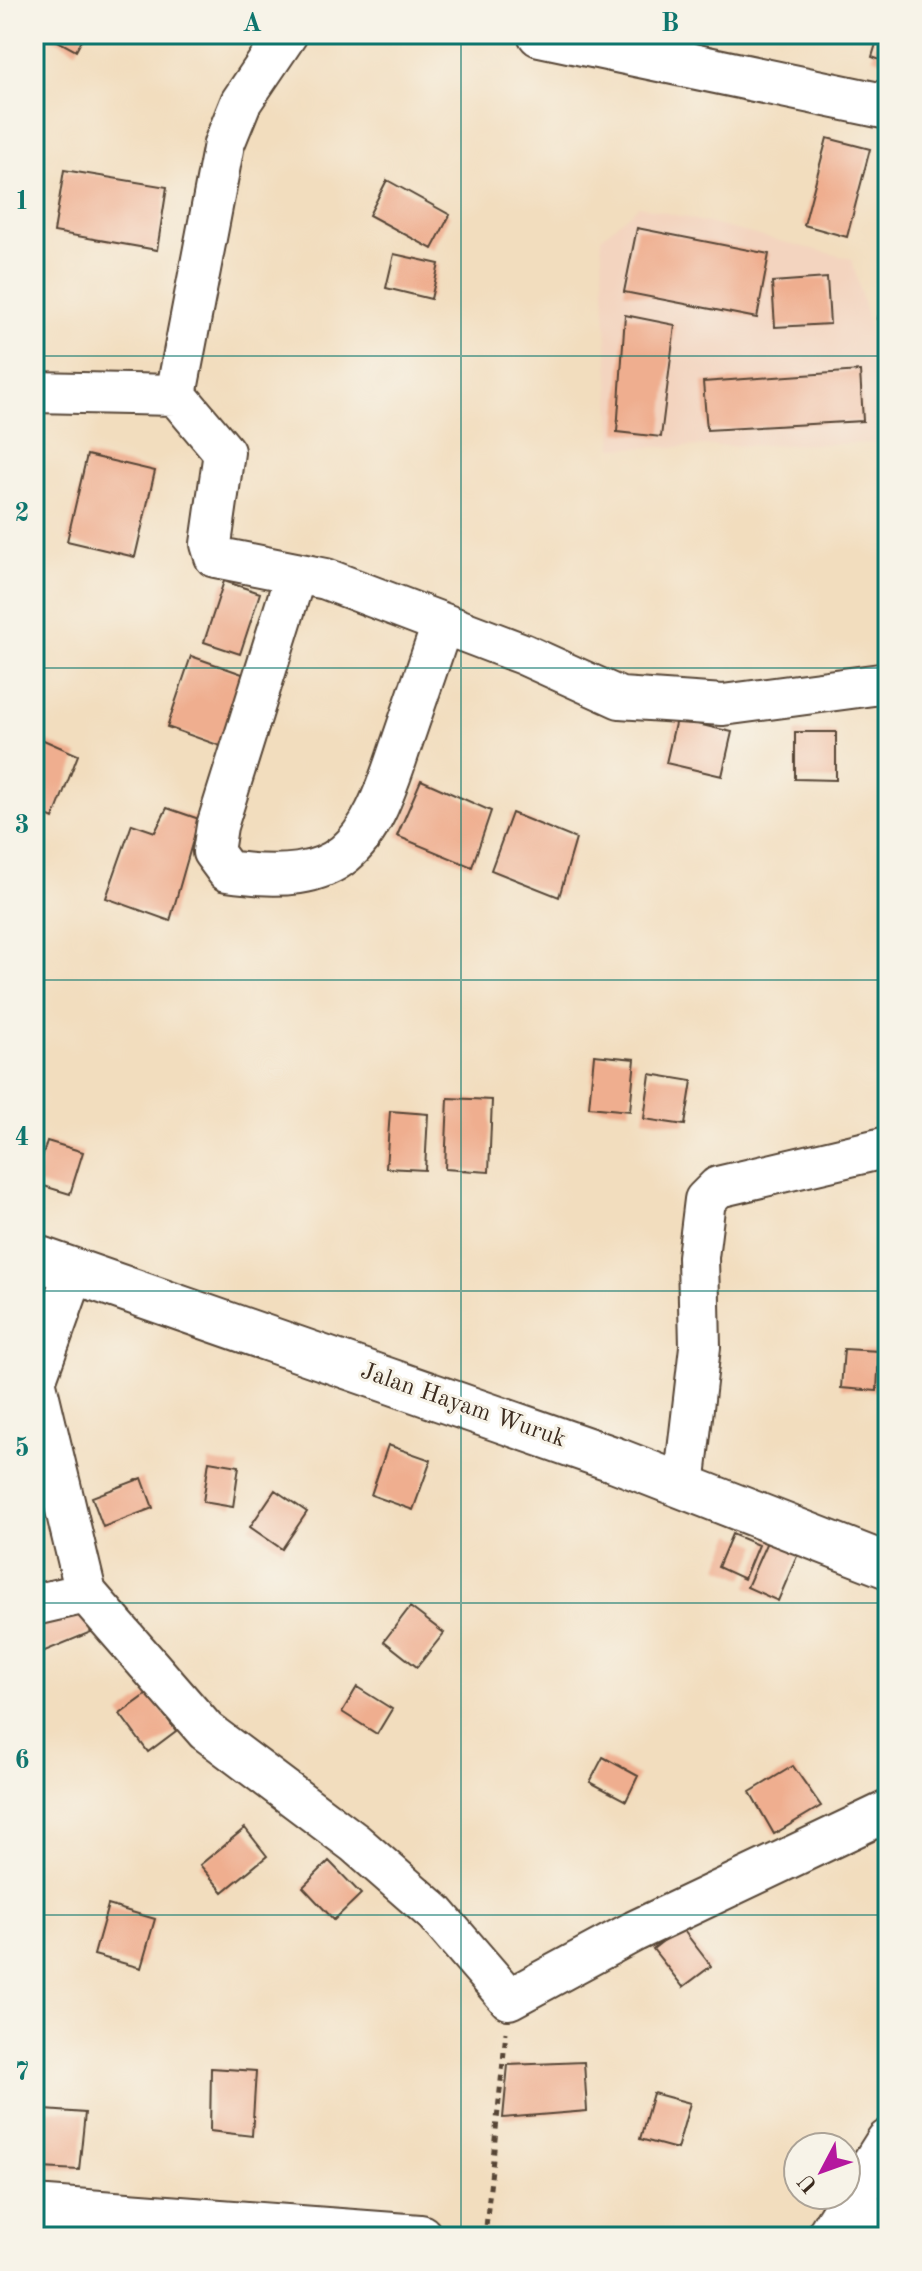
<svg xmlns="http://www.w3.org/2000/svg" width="922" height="2271" font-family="'Old Standard TT',serif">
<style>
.built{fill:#f3d4bf}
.building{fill:#efae8f}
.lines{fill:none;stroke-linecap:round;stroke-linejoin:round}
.street-casing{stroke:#564536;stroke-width:44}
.secondary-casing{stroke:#564536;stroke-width:48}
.path{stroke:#564536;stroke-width:5;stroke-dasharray:6 6;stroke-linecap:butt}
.street{stroke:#fff;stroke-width:40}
.secondary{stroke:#fff;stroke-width:44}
.grid{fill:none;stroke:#0f766e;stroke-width:2;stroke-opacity:0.55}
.labels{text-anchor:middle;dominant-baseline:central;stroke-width:6;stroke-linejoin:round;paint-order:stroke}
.street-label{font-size:24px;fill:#3b2a1e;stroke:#f7f3e8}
.neatline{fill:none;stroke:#0f766e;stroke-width:3}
.grid-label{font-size:26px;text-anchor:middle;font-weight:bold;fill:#0f766e}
</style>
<rect width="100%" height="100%" fill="#f7f3e8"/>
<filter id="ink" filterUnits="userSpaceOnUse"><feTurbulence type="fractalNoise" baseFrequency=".0125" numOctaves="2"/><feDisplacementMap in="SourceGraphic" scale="16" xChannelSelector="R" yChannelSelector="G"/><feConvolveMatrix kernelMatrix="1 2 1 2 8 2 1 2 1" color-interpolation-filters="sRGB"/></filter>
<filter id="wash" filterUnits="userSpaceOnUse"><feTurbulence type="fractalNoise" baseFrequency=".006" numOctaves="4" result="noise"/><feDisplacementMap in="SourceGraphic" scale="32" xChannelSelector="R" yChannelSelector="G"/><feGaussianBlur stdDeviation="1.8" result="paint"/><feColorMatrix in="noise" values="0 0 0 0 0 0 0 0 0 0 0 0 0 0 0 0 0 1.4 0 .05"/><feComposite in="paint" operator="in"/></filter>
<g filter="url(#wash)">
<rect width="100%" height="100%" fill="#f2ddbe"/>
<path class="built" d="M639 206 852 259 868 322 882 443 613 448 601 237Z"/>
<g id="blocks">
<path class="building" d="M45 34H85L76 51Z
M879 34H888V63L872 57Z
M827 138 870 149 847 237 804 225Z
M64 170 167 187 157 250 54 232Z
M387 180 450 215 432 249 369 215Z
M637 228 769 254 757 318 624 292Z
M394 254 439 264 431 299 386 288Z
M827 278 830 324 775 327 772 282Z
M887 281H888V321L878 319Z
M625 315 675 325 661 437 617 432Z
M860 371 863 421 707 430 703 382Z
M87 455 155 471 135 557 67 541Z
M224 581 260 593 240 654 204 642Z
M191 656 245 675 226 748 167 727Z
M676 719 732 732 722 776 666 763Z
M795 732H836V780L795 779Z
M39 738 78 755 53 819 34 810V750Z
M421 780 491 811 472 867 397 836Z
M167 808 199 819 170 921 106 898 132 824 155 832Z
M512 813 576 839 559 897 491 870Z
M594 1055 635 1059 630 1111 589 1107Z
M650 1074 692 1081 685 1125 644 1119Z
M448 1098 492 1100 489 1172 445 1169Z
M390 1111 428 1114 425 1170 386 1168Z
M47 1141 83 1152 70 1194 34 1183Z
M844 1349 879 1351 877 1391 841 1388Z
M388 1445 431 1460 413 1510 371 1495Z
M209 1461 239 1466 233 1507 203 1502Z
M142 1478 153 1508 103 1527 92 1497Z
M275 1490 307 1512 282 1549 250 1527Z
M732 1534 758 1545 744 1579 718 1567Z
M769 1537 800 1549 778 1601 747 1587Z
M78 1600 91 1632 40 1653 34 1637V1617Z
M410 1607 444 1633 417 1667 384 1641Z
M357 1687 392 1709 377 1734 342 1712Z
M149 1693 176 1731 148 1752 120 1714Z
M603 1757 638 1776 626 1801 590 1782Z
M793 1766 821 1806 774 1834 750 1792Z
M245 1828 267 1856 223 1892 200 1865Z
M329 1861 361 1894 334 1920 303 1887Z
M108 1905 155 1919 141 1968 94 1955Z
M681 1927 711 1966 683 1987 653 1949Z
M584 2062 587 2111 503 2118 508 2065Z
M211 2068 256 2071 252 2136 210 2131Z
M653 2093 690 2103 677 2149 640 2139Z
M45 2110 85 2113 79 2170 41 2168Z"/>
</g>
</g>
<g filter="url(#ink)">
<use href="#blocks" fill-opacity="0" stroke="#564536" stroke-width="2"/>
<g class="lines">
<g class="street-casing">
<path id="street" d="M287 34 241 102 224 144 176 395 224 452 211 544 215 557 326 579 523 654 620 698 723 705 888 683
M34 392 176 395
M296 573 217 826 213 852 227 871C343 888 367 849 400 748 414 707 428 666 442 625
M34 1376 86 1593 206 1731 355 1843 435 1913 509 1999 635 1931 888 1811
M37 1376 75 1270
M684 1486 700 1347 698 1257 705 1200 718 1187 888 1147
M34 1605 86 1593
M857 2195 873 2237"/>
</g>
<g class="secondary-casing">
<path id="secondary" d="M540 34 888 107
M34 1257 616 1460 888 1566
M34 2208 420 2237
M828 2237 888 2142"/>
</g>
<path class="path" d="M485 2237 506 2032"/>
<use href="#street" class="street"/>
<use href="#secondary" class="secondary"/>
</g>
</g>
<path class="grid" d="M461 34V2237M34 356H888M34 668H888M34 980H888M34 1291H888M34 1603H888M34 1915H888"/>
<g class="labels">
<g class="street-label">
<text transform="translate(463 1406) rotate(19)">Jalan Hayam Wuruk</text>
</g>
</g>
<rect width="922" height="2271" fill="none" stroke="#f7f3e8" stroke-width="88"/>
<g transform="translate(822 2171) rotate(229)"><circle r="38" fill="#f7f3e8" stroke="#aca397" stroke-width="2"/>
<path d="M0-6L14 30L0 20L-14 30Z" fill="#b5179e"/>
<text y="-12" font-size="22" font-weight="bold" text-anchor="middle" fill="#3b2a1e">U</text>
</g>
<rect x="44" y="44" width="834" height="2183" class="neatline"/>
<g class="grid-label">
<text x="252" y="31">A</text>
<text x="670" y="31">B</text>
<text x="22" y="209">1</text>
<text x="22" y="521">2</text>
<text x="22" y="833">3</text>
<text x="22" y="1145">4</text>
<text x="22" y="1456">5</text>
<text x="22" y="1768">6</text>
<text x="22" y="2080">7</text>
</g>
</svg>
